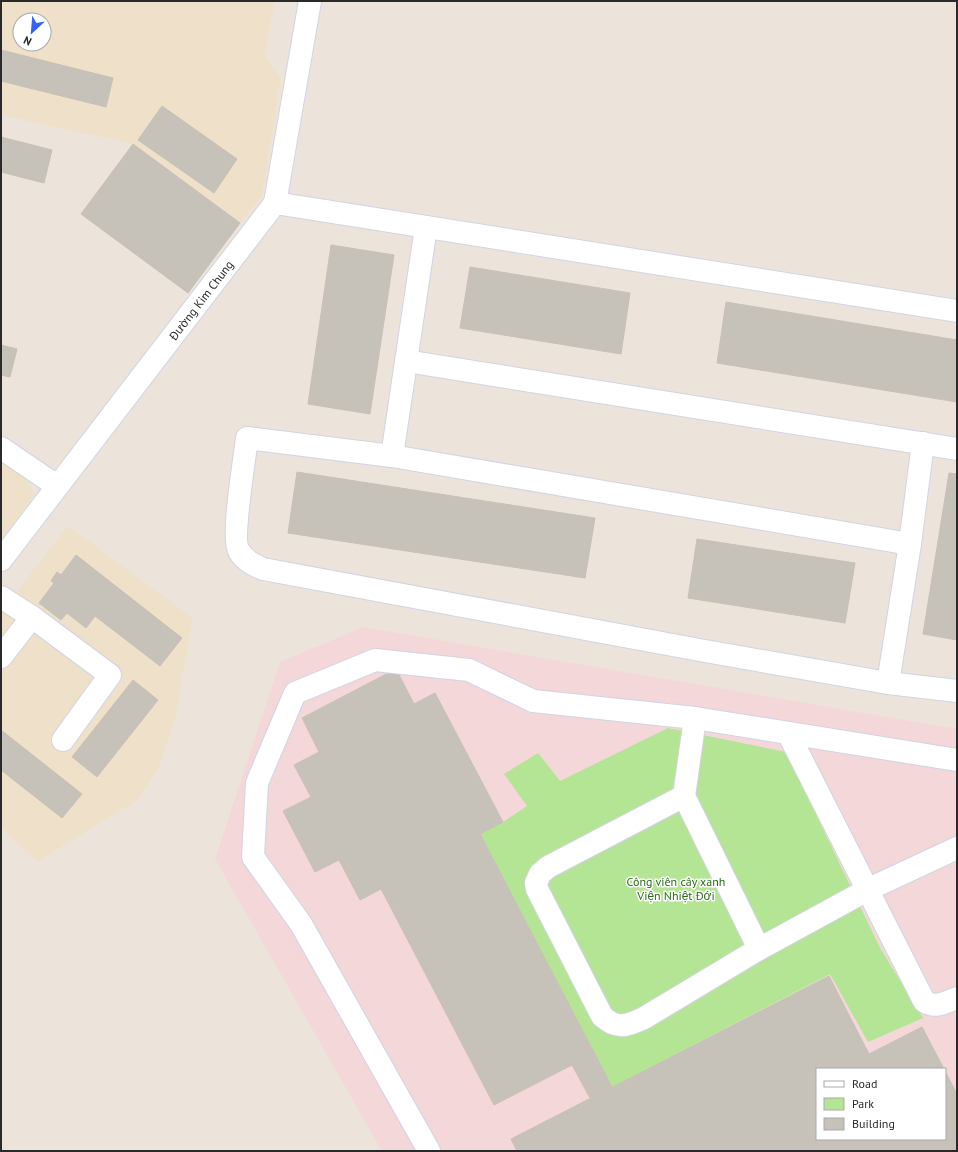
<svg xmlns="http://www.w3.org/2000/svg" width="958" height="1152" font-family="'PT Sans',sans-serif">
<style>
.education{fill:#efe1c9;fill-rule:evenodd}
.medical{fill:#f4d7d9;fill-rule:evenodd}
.green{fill:#b3e594}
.building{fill:#c7c2b9;stroke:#c8c0b4}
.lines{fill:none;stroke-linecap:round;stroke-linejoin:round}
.minor-casing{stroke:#d0d4e3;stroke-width:24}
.minor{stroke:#fff;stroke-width:22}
.labels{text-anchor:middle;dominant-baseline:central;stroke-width:3;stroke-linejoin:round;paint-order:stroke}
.street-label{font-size:12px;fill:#292929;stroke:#fff}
.park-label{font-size:12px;fill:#2b6917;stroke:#fff}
</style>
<rect width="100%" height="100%" fill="#ece4da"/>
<path class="education" d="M1 1H275L265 55 281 78 262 196 240 223 133 144 1 115ZM20 20H44V44H20Z
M1 456 21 467 34 496 1 539Z
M68 526 193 618 176 715 158 769 139 799 37 862 1 827V611Z"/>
<path class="medical" d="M363 627 957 729V1151H382L215 859 280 662ZM817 1069H945V1139H817Z"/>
<path class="green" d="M668 728 786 752 880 948 923 1018 868 1042 830 974 612 1087 480 834 503 822 527 806 504 774 538 753 560 781Z"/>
<path class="building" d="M1 50 113 78 106 107 1 81Z
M162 106 237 159 214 193 138 140Z
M1 137 52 150 44 183 1 172Z
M133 144 240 223 188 293 81 214Z
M331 245 394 255 370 414 308 404Z
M470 267 630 293 621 354 460 328Z
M726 302 957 340V402L717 363Z
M1 345 17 349 10 377 1 375Z
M297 472 595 518 585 578 288 533Z
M949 473 957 474V640L923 634Z
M697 539 855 563 845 623 688 598Z
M76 555 182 638 160 666 95 616 86 628 67 613 61 620 39 603 54 583 51 581 57 572 61 575Z
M396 669 414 704 435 693 503 822 480 834 612 1087 590 1098 572 1065 494 1105 381 889 360 900 339 860 315 872 283 811 311 797 294 765 319 752 302 718Z
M133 680 158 700 97 777 72 757Z
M1 730 82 794 62 818 1 770Z
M829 976 869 1054 922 1027 944 1069H817V1139H945V1071L957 1094V1151H517L511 1139Z"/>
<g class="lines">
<g class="minor-casing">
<g id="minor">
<path d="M275 203 957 311"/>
<path d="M406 361 957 449"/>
<path d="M1 448 57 486"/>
<path d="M392 456 426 227"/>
<path d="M910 544 392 456 247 438C245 456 231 539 239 551 245 561 254 565 263 569L705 651 888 683 957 691"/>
<path id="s1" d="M1 560 275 203 310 1"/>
<path d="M1 597 32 617 110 675 63 740"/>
<path d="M1 657 32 617"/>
<path d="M888 683 910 544 923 443"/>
<path d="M695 718 684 796 759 949"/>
<path d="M788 733 924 1001C935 1009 946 1002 957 998"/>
<path d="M684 796 548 867 540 874 536 883 537 889 602 1016C617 1030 627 1026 644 1018L759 949 869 889 957 848"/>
<path d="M429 1151 301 924 253 857 257 783 295 693 375 660 469 670 533 701 695 718 957 760"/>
</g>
</g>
<use href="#minor" class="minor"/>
</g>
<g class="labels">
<g class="street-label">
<text stroke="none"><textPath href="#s1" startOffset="328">Đường Kim Chung</textPath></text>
</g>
<g class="park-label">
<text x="676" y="881">Công viên cây xanh<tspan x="676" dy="14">Viện Nhiệt Đới</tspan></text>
</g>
</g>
<rect width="958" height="1152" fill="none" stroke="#292929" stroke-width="4"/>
<rect x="816" y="1068" width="130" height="72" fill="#ffffff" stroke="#a9a9a9"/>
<rect x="824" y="1081" width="20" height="6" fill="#ffffff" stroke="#a9a9a9"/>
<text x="852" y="1088" font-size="12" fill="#292929">Road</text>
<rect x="824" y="1098" width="20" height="12" fill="#b3e594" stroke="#a9a9a9"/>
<text x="852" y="1108" font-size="12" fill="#292929">Park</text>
<rect x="824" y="1118" width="20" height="12" fill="#c7c2b9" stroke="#a9a9a9"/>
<text x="852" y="1128" font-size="12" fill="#292929">Building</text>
<g transform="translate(32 32) rotate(206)"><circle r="19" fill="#ffffff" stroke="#a9a9a9"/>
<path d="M0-3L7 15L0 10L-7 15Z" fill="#3561ff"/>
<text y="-6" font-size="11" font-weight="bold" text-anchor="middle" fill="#292929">N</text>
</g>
</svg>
